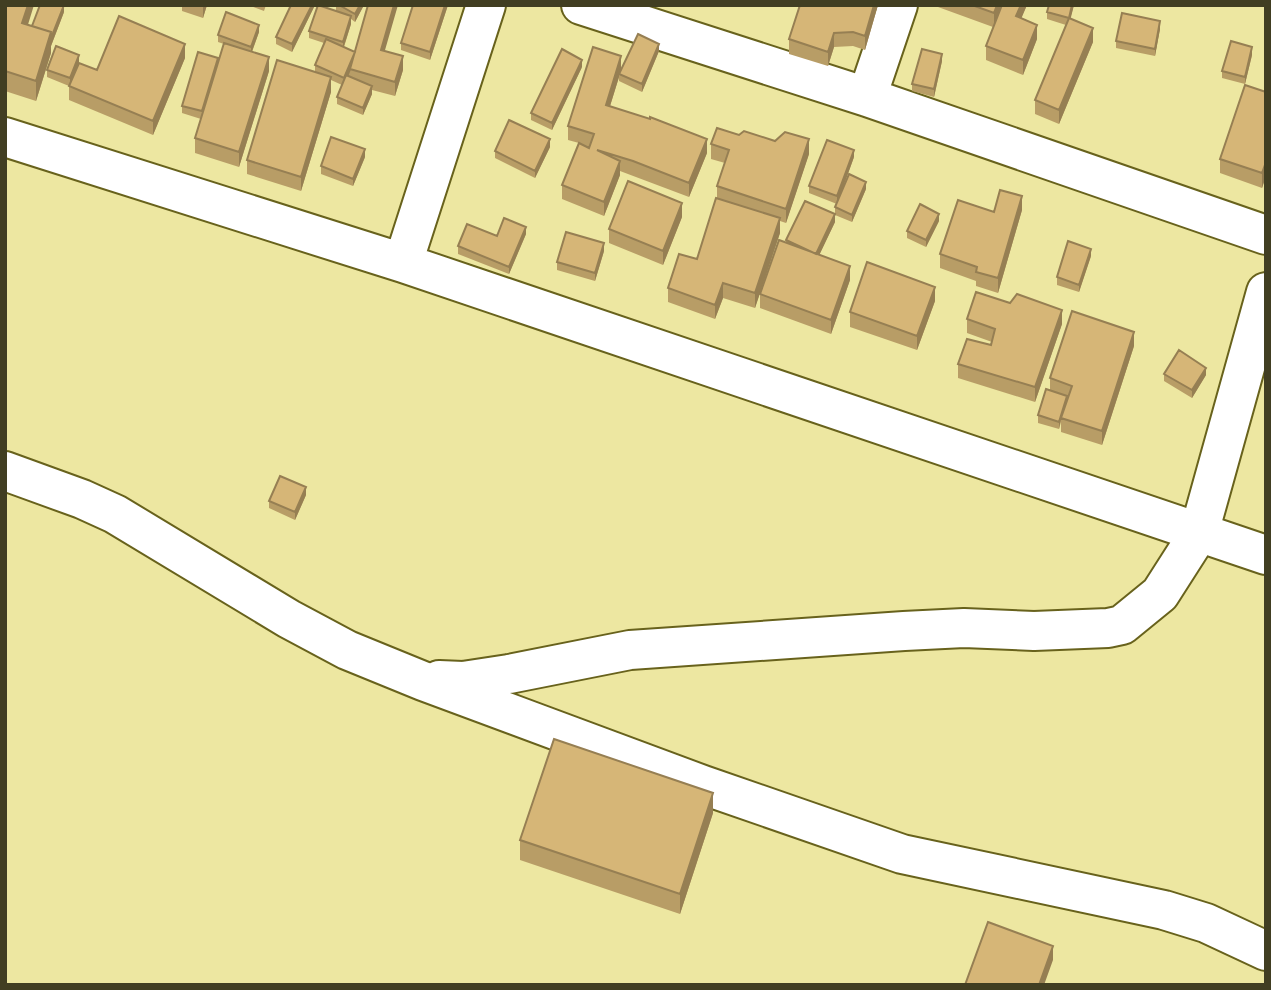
<svg xmlns="http://www.w3.org/2000/svg" width="1271" height="990" font-family="'Golos Text',sans-serif">
<style>
.lines{fill:none;stroke-linecap:round;stroke-linejoin:round}
.street-casing{stroke:#68621c;stroke-width:42}
.street{stroke:#fff;stroke-width:38}
.wall{fill:#b89d66}
.shaded-wall{fill:#967f53}
.building{fill:#d6b677;stroke:#967f53;stroke-width:2}
</style>
<rect width="100%" height="100%" fill="#ede7a1"/>
<g class="lines">
<g class="street-casing">
<path id="street" d="M581 5 867 97 1266 235
M867 97 898 5
M5 137 403 263 1266 555
M403 263 486 5
M5 471 82 499 115 514 289 619 347 650 423 681 703 785 902 854 1164 910 1206 923 1266 951
M439 680 463 681 509 674 630 650 904 631 964 628 1034 631 1108 628 1122 625 1160 594 1199 533 1266 292"/>
</g>
<use href="#street" class="street"/>
</g>
<path class="wall" d="M5 5 28 25 32 26 64 12 51 46V53L36 101 5 91Z
M182 5H207L203 18 182 11Z
M248 5H266L264 11Z
M291 5H315L292 52 276 44V37Z
M336 5H364L355 22 351 19V24L344 47 355 52 385 51 403 70 395 96 372 90V94L363 115 337 104V97L342 85 331 80V92L301 191 247 174V160L315 72V65L324 43 309 38V31L336 11Z
M413 5H448L430 60 401 50V43Z
M878 5 865 50 853 46 834 47 828 66 789 54V39Z
M938 5H1027L1021 18 1037 39 1023 75 986 60V46L993 27 938 7Z
M1049 5H1074L1070 19 1093 42 1059 124 1035 114V100L1066 25 1047 19V12Z
M1160 29 1155 56 1116 48V41Z
M259 32 252 52 269 71 239 167 195 153V138L201 119 182 113V106L218 63 224 44 218 42V35Z
M659 51 642 92 619 81V77L610 106 707 153 689 197 620 171V175L604 216 562 199V185L579 143 568 140V126L621 69Z
M1252 55 1245 84 1222 78V71Z
M185 58 153 135 69 100V86L47 77V70L79 63 97 70Z
M942 61 934 97 912 91V84Z
M582 67 552 130 531 120V113Z
M1266 92V176L1262 188 1220 173V159Z
M739 135 809 154 786 223 780 221V233L755 308 723 298 715 319 668 302V288L697 259 717 198V186L725 163 711 159V144Z
M550 147 535 178 495 158V151Z
M365 157 353 186 321 174V166Z
M854 157 837 204 809 193V186Z
M866 189 852 222 835 215V222L819 255 850 280 831 334 760 308V294L786 243V240L835 214V207Z
M1022 210 998 293 976 286V281L940 268V254L994 212Z
M682 217 663 265 609 243V229Z
M939 221 926 247 907 238V231Z
M526 234 509 274 458 254V246L497 236Z
M604 251 595 281 557 270V262Z
M1091 256 1079 292 1057 285V277Z
M935 301 917 350 850 327V312Z
M967 319 1062 324 1035 402 958 378V364L991 345 992 342 967 333Z
M1134 346 1102 445 1061 432V422L1059 429 1038 423V415L1050 391V378Z
M1164 374 1206 375 1192 398 1164 381Z
M306 495 295 520 269 508V501Z
M713 813 680 914 520 860V840Z"/>
<path class="shaded-wall" d="M28 5H34L22 44V23Z
M64 5V12L51 46V53L36 101V81L51 32Z
M203 5H207L203 18Z
M312 5H315L292 52V44Z
M360 5H364L355 22V14Z
M394 5H398L381 64V50Z
M445 5H448L430 60V52Z
M874 5H878L865 50V36Z
M997 5H1002L994 28V13Z
M1021 5H1027L1016 31V16Z
M1072 5H1074L1069 25V18Z
M351 16V24L343 49V42Z
M1160 21V29L1155 56V49Z
M259 25V32L251 54V47Z
M1037 25V39L1023 75V60Z
M1093 28V42L1059 124V110Z
M834 33V47L828 66V52Z
M185 44V58L153 135V121Z
M659 44V51L642 92V84Z
M1252 47V55L1245 84V77Z
M355 52V60L344 86V78Z
M942 54V61L934 97V89Z
M79 55V62L70 86V78Z
M403 56V70L395 96V82Z
M621 56V70L619 74V77L606 119V105Z
M269 57V71L239 167V152Z
M218 58V65L202 119V111Z
M582 60V67L552 130V123Z
M331 77V92L301 191V177Z
M372 86V94L363 115V108Z
M550 139V147L535 178V171Z
M707 139V153L689 197V183Z
M809 139V154L786 223V209Z
M365 149V157L353 186V179Z
M854 150V157L837 204V196Z
M620 161V175L604 216V202Z
M1266 162V176L1262 188V173Z
M866 182V189L852 222V215Z
M1022 196V210L998 293V278Z
M682 203V217L663 265V251Z
M835 214V222L816 262V254Z
M939 214V221L926 247V240Z
M780 218V233L755 308V293Z
M526 227V234L509 274V267Z
M604 243V251L595 281V273Z
M1091 249V256L1079 292V285Z
M850 266V280L831 334V320Z
M723 283V298L715 319V305Z
M935 287V301L917 350V336Z
M1062 310V324L1035 402V387Z
M1134 332V346L1102 445V431Z
M1206 368V375L1192 398V390Z
M1067 396V404L1061 418 1059 429V422Z
M306 487V495L295 520V512Z
M713 793V813L680 914V894Z
M1053 946V960L1044 985H1039Z"/>
<path class="building" d="M5 5H28L22 23 51 32 36 81 5 71Z
M40 5H64L51 38V32L32 26Z
M291 5H312L292 44 276 37Z
M318 5 351 16 343 42 309 31Z
M339 5H360L355 14Z
M368 5H394L381 50 403 56 395 82 350 69Z
M413 5H445L430 52 401 43Z
M800 5H874L865 36 853 32 834 33 828 52 789 39Z
M972 5H997L994 13Z
M1002 5H1021L1016 16 1037 25 1023 60 986 46Z
M1049 5H1072L1069 18 1047 12Z
M226 12 259 25 251 47 218 35Z
M1122 13 1160 21 1155 49 1116 41Z
M119 16 185 44 153 121 69 86 79 63 97 70Z
M1069 18 1093 28 1059 110 1035 100Z
M638 34 659 44 642 84 619 74Z
M326 39 355 52 344 78 315 65Z
M1231 41 1252 47 1245 77 1222 71Z
M224 43 269 57 239 152 195 138Z
M56 46 79 55 70 78 47 70Z
M593 47 621 56 606 105 650 119V117L707 139 689 183 633 161 597 150 620 161 604 202 562 185 579 143 589 148 594 134 568 126Z
M562 49 582 60 552 123 531 113Z
M922 49 942 54 934 89 912 84Z
M198 52 218 58 202 111 182 106Z
M277 60 331 77 301 177 247 160Z
M346 75 372 86 363 108 337 97Z
M1245 85 1266 92V162L1262 173 1220 159Z
M509 120 550 139 535 171 495 151Z
M717 128 739 135 744 131 775 141 785 132 809 139 786 209 717 186 729 150 711 144Z
M331 137 365 149 353 179 321 166Z
M827 140 854 150 837 196 809 186Z
M849 174 866 182 852 215 835 207Z
M628 181 682 203 663 251 609 229Z
M1000 190 1022 196 998 278 976 272 977 267 940 254 958 200 994 212Z
M716 198 780 218 755 293 723 283 715 305 668 288 679 254 697 259Z
M805 201 835 214 816 254 786 240Z
M920 204 939 214 926 240 907 231Z
M504 218 526 227 509 267 458 246 467 224 497 236Z
M566 232 604 243 595 273 557 262Z
M779 240 850 266 831 320 760 294Z
M1068 241 1091 249 1079 285 1057 277Z
M867 262 935 287 917 336 850 312Z
M976 292 1010 303 1017 294 1062 310 1035 387 958 364 967 339 991 345 995 329 967 319Z
M1072 311 1134 332 1102 431 1061 418 1072 386 1050 378Z
M1179 350 1206 368 1192 390 1164 374Z
M1046 389 1067 396 1059 422 1038 415Z
M280 476 306 487 295 512 269 501Z
M554 739 713 793 680 894 520 840Z
M988 922 1053 946 1039 985H965Z"/>
<rect width="1271" height="990" fill="none" stroke="#413e22" stroke-width="14"/>
</svg>
